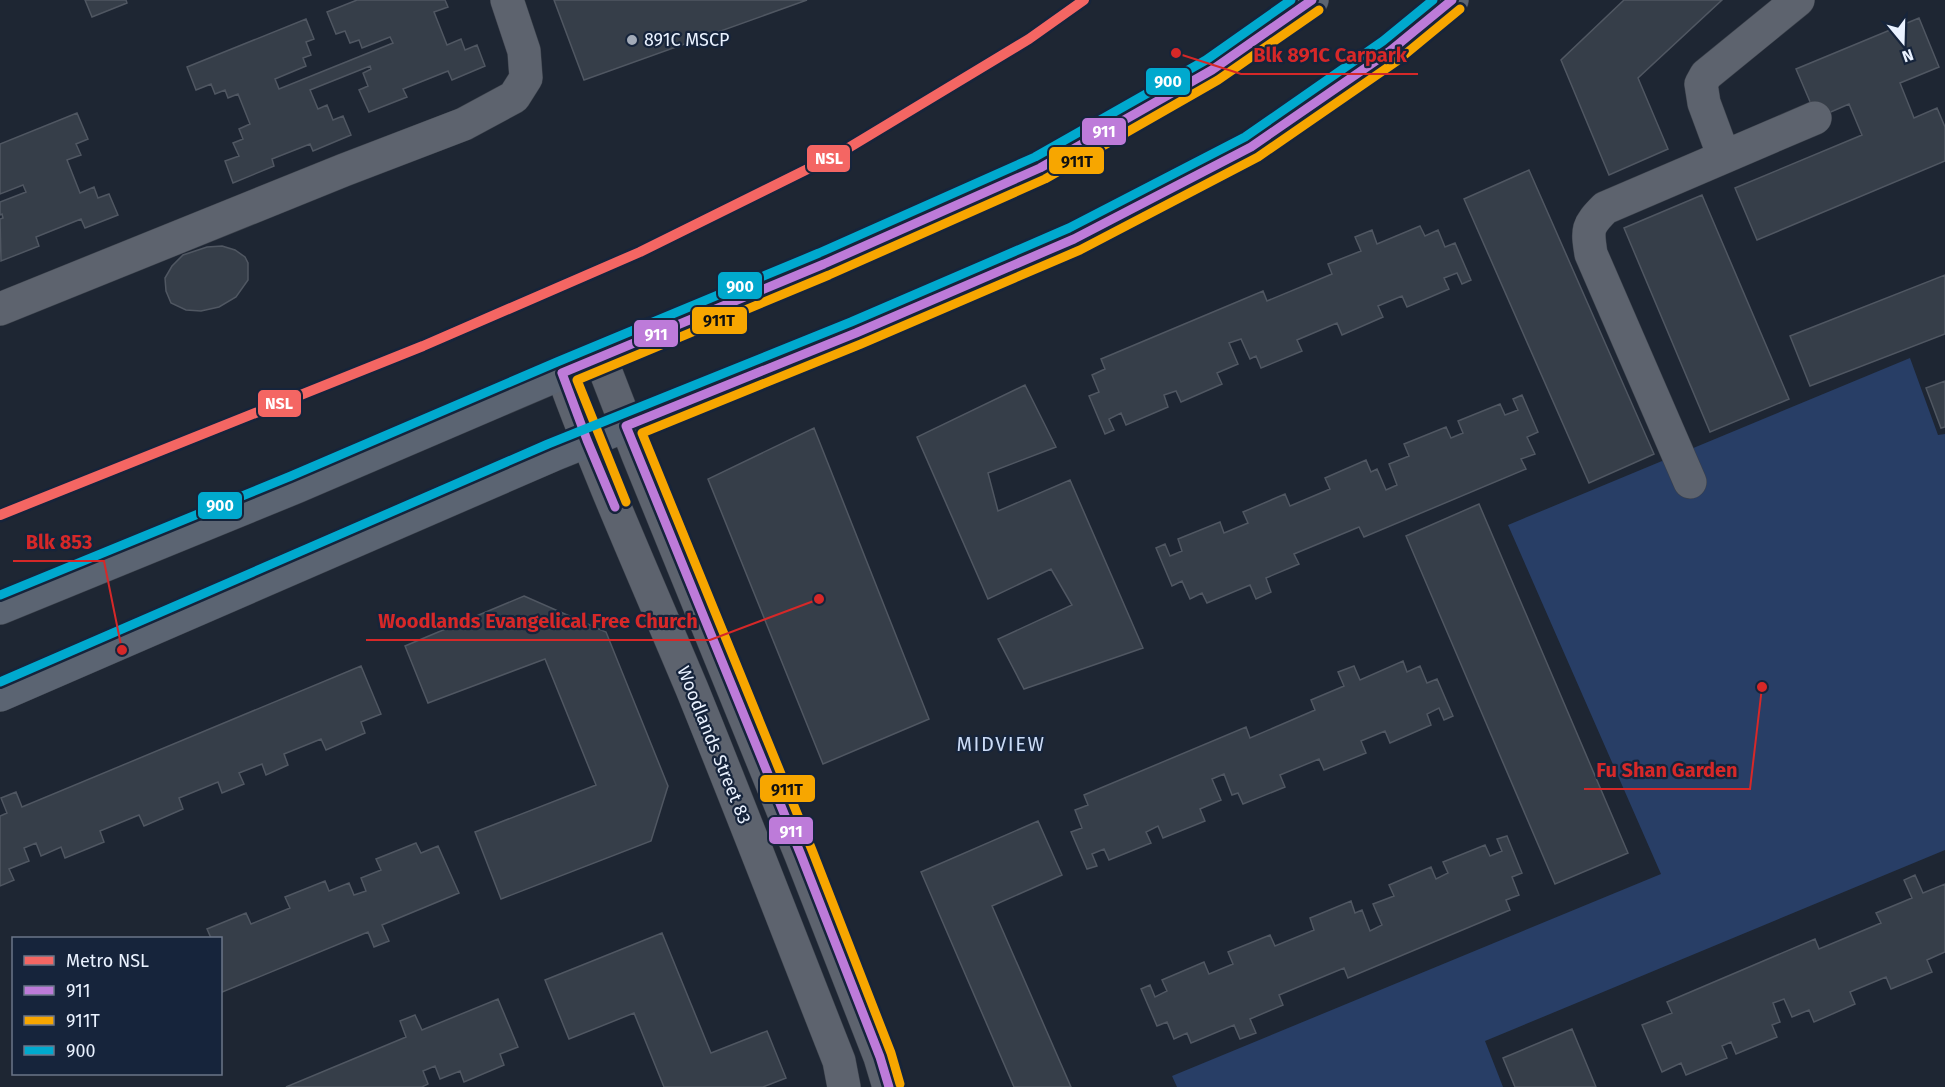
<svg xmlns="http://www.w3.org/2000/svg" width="1945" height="1087" font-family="'Fira Sans',sans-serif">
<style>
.green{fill:#283e66}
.building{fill:#363e49;stroke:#505762;stroke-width:1.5}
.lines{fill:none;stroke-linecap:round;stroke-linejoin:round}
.minor-casing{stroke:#3b414b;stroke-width:34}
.major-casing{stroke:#3b414b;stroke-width:34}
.minor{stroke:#5d636e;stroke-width:33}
.major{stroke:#5b6472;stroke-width:33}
.bus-1-casing{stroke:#16243b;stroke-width:14}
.bus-2-casing{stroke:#16243b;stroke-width:14}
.bus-3-casing{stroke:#16243b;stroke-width:14}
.bus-1{stroke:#bd7bd9;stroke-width:9}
.bus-2{stroke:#f7a600;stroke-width:9}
.bus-3{stroke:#00a9ce;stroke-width:9}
.metro-1-casing{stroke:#16243b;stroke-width:15}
.metro-1{stroke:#f46663;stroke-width:10}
.poi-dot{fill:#a3abb8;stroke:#16243b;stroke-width:2}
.labels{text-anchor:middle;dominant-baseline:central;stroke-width:4.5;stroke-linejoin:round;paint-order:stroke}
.poi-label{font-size:18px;fill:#eaf2ff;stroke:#16243b;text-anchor:start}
.street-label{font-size:18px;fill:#eaf2ff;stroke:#16243b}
.neighbourhood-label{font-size:20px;letter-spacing:1.5px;fill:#ccdcf6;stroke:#16243b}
.leader{fill:none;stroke:#d62828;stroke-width:2}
.callout-dot{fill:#d62828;stroke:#16243b;stroke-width:2}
.callout-label{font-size:20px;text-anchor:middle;font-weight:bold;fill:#d62828;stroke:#16243b;stroke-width:4.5;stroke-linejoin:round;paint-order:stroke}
.line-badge{stroke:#16243b;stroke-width:2}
.badge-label{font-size:16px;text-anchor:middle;font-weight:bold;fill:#fff}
.pale-badge-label{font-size:16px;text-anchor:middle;font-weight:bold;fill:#111}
</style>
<rect width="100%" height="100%" fill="#1e2633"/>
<path class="green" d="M1910 358 1938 435 1945 434V850L1485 1041 1503 1087H1177L1172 1076 1661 874 1508 525Z"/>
<path class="building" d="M85 0H126L127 3 92 17Z
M357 0H445L448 7 434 12 447 45 461 39 465 50 477 45 485 66 452 80 448 71 403 89 407 97 369 112 359 90 368 86 363 73 371 69 370 66 310 90 318 109 327 105 333 120 343 116 351 135 313 151 310 144 272 159 274 166 233 183 225 161 239 156 233 143 243 139 239 129 250 124 238 94 228 98 225 90 215 94 211 84 196 90 187 67 306 19 314 39 306 42 311 55 303 58 306 66 275 79 279 89 393 43 390 37 362 48 359 40 350 43 345 31 336 34 327 12Z
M554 0H807L584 80Z
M1624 0H1722L1638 78 1668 149 1609 175 1561 60Z
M1919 18 1939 67 1900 83 1914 118 1937 108 1945 127V161L1757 240 1735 188 1862 135 1849 104 1817 118 1796 69Z
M77 113 88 139 76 144 81 155 67 160 80 193 94 187 98 198 109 194 118 215 85 228 81 219 36 237 39 246 1 261 0 219 3 218 2 214 0 215V202L26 192 23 185 0 194V144Z
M1529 170 1654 454 1589 483 1464 199Z
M1702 195 1789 399 1710 432 1624 228Z
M1420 226 1425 236 1438 230 1445 247 1455 243 1471 280 1462 284 1457 273 1444 278 1449 289 1407 307 1402 296 1378 306 1383 317 1342 335 1337 323 1297 340 1302 351 1261 368 1256 356 1250 359 1241 339 1229 343 1238 364 1217 373 1222 384 1181 402 1176 391 1164 395 1168 407 1126 425 1121 413 1109 419 1114 430 1105 434 1089 396 1099 392 1092 375 1105 369 1101 359 1263 291 1267 301 1332 274 1328 264 1361 251 1355 237 1372 230 1377 244Z
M222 246 235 250 245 257 248 263V280L236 297 219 307 201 311 186 310 171 303 166 291 165 278 172 266 183 255 207 247Z
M1945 275V334L1810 386 1790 336Z
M1945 381V427L1941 428 1926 388Z
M1025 385 1056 447 988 473 998 511 1070 480 1143 648 1024 689 998 639 1072 605 1051 569 988 599 917 437Z
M1522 395 1538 432 1527 437 1535 454 1521 459 1526 469 1364 537 1359 527 1294 554 1299 564 1266 578 1271 592 1256 599 1250 585 1207 603 1202 593 1190 599 1182 581 1172 586 1156 548 1165 544 1170 556 1182 551 1178 539 1220 522 1224 533 1248 523 1243 512 1285 494 1290 506 1330 489 1325 478 1366 460 1371 472 1377 469 1386 490 1397 485 1389 464 1409 456 1404 444 1446 427 1451 438 1463 433 1458 421 1500 404 1505 415 1518 410 1513 399Z
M814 428 929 719 823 764 708 479Z
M1479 504 1628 853 1555 884 1406 536Z
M524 596 606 632 668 786 651 841 501 899 475 832 596 785 545 659 428 703 405 646Z
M1403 661 1407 672 1420 666 1427 683 1437 679 1453 716 1444 720 1439 708 1427 714 1431 725 1390 743 1385 731 1361 741 1366 753 1324 770 1319 759 1280 775 1285 787 1243 804 1238 793 1232 795 1224 774 1212 779 1221 800 1200 809 1205 821 1163 838 1158 826 1146 832 1151 843 1109 860 1104 849 1092 854 1097 866 1087 869 1071 832 1082 828 1075 810 1088 805 1084 795 1246 727 1250 738 1315 710 1311 700 1344 686 1338 672 1354 666 1360 680Z
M361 666 381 714 361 722 365 733 326 750 321 739 284 754 288 765 266 775 262 764 239 773 244 784 222 793 218 782 179 798 183 809 144 826 139 815 100 831 104 842 65 858 61 847 41 856 36 843 24 848 29 861 9 869 14 880 0 886V816L7 813 1 798 16 792 22 807Z
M1038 821 1062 875 992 906 1071 1087H1014L921 872Z
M1507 836 1522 873 1512 877 1519 895 1506 900 1510 910 1348 978 1344 968 1279 995 1283 1005 1250 1019 1256 1033 1240 1039 1234 1025 1191 1043 1187 1033 1174 1039 1167 1022 1157 1026 1141 989 1150 985 1155 997 1167 991 1162 980 1204 962 1209 974 1233 964 1228 952 1270 935 1275 946 1314 930 1310 918 1351 901 1355 913 1362 910 1370 931 1382 925 1373 904 1394 896 1389 885 1431 867 1436 879 1448 873 1443 862 1485 845 1490 856 1502 851 1497 839Z
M416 843 421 853 438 846 459 893 382 925 389 941 374 947 368 932 220 993V938H211L207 929 246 913 251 924 290 908 285 897 325 881 329 891 349 883 354 895 366 891 361 878 381 870 376 859Z
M1915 875 1923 893 1945 884V952L1927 960 1932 972 1891 989 1886 977 1850 992 1855 1004 1814 1022 1809 1010 1792 1017 1784 999 1773 1003 1780 1022 1772 1025 1777 1037 1736 1054 1731 1042 1722 1046 1727 1058 1686 1075 1681 1063 1662 1072 1642 1025 1672 1013 1667 1002 1815 939 1819 949 1881 923 1876 913 1912 898 1904 880Z
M662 933 711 1053 767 1031 786 1078 763 1087H664L634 1013 569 1039 545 980Z
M498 999 518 1047 500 1054 504 1065 464 1082 460 1071 440 1079 435 1066 423 1071 428 1084 422 1087H286L406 1037 400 1021 415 1015 422 1030Z
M1572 1029 1596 1087H1515L1503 1058Z"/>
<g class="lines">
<g class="minor-casing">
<path id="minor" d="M1724 157 1704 103 1701 84 1706 75 1798 0
M0 309 344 170 464 124 514 97 526 78 524 51 507 0
M600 357 638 455 801 855 880 1057 889 1087
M562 373C601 480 648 584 692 689 742 812 790 937 839 1061L844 1087
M1690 482 1591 254C1587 229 1587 226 1605 208L1815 118"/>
</g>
<g class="major-casing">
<path id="major" d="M0 608 296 487 562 373 824 264 1040 168 1212 70 1312 0
M0 695 553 455 856 333 1074 239 1251 147 1390 51 1452 0"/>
</g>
<use href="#minor" class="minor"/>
<use href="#major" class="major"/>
<g class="bus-1-casing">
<path id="bus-1" d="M615 507 587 440 562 373 824 264 1040 168 1212 70 1312 0
M889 1087 880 1057 801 855 626 426 856 333 1074 239 1251 147 1390 51 1452 0"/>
</g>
<g class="bus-2-casing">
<path id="bus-2" d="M626 502 577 380 829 275 1045 179 1218 80 1319 10
M900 1084 891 1053 812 850 642 433 861 344 1080 250 1258 157 1397 61 1460 9"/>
</g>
<g class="bus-3-casing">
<path id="bus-3" d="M0 595 291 476 557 362 819 253 1035 157 1206 60 1291 0
M0 682 548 444 851 322 1069 228 1245 137 1383 41 1433 0"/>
</g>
<use href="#bus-1" class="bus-1"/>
<use href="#bus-2" class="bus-2"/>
<use href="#bus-3" class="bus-3"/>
<g class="metro-1-casing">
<path id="metro-1" d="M0 515 423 346 640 252 840 153 1029 39 1084 0"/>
</g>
<use href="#metro-1" class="metro-1"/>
</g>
<circle class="poi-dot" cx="632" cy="40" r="6"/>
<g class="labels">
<g class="poi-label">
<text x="644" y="40">891C MSCP</text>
</g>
<g class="street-label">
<text transform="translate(714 745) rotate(68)">Woodlands Street 83</text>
</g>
<g class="neighbourhood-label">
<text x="1001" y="744">MIDVIEW</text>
</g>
</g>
<path class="leader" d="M1176 53L1241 74H1418M122 650L104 561H13M819 599L710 640H366M1762 687L1750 789H1584"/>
<g class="callout-dot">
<circle cx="1176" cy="53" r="6"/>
<circle cx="122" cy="650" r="6"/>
<circle cx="819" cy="599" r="6"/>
<circle cx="1762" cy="687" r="6"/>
</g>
<g class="callout-label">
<text x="1330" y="62">Blk 891C Carpark</text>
<text x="59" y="549">Blk 853</text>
<text x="538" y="628">Woodlands Evangelical Free Church</text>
<text x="1667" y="777">Fu Shan Garden</text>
</g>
<g class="line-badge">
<rect x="1145" y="67" width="46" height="29" rx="6" fill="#00a9ce"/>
<rect x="1081" y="117" width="46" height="29" rx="6" fill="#bd7bd9"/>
<rect x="806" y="144" width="45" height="29" rx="6" fill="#f46663"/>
<rect x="1048" y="146" width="57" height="29" rx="6" fill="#f7a600"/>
<rect x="717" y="271" width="46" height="29" rx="6" fill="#00a9ce"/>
<rect x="691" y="306" width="57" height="29" rx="6" fill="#f7a600"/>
<rect x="633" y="319" width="46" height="29" rx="6" fill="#bd7bd9"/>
<rect x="257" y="389" width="45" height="29" rx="6" fill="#f46663"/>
<rect x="197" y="491" width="46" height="29" rx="6" fill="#00a9ce"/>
<rect x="759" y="774" width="57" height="29" rx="6" fill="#f7a600"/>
<rect x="768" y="816" width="46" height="29" rx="6" fill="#bd7bd9"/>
</g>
<g class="badge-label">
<text x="1168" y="87">900</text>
<text x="1104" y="137">911</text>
<text x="829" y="164">NSL</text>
<text x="740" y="292">900</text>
<text x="656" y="340">911</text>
<text x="279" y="409">NSL</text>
<text x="220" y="511">900</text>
<text x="791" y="837">911</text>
</g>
<g class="pale-badge-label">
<text x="1077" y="167">911T</text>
<text x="719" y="326">911T</text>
<text x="787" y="795">911T</text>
</g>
<rect x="12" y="937" width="210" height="138" fill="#16243b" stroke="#6b7689" stroke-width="1.5"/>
<rect x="24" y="956" width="30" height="9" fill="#f46663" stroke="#6b7689" stroke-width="1.5"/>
<text x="66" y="967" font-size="18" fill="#eaf2ff">Metro NSL</text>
<rect x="24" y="986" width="30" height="9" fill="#bd7bd9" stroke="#6b7689" stroke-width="1.5"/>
<text x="66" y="997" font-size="18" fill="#eaf2ff">911</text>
<rect x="24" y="1016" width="30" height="9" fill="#f7a600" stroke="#6b7689" stroke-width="1.5"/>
<text x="66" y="1027" font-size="18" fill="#eaf2ff">911T</text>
<rect x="24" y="1046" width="30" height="9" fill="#00a9ce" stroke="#6b7689" stroke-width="1.5"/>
<text x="66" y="1057" font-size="18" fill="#eaf2ff">900</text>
<g transform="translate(1903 42) rotate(161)" stroke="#16243b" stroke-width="4.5" paint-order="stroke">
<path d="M0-4.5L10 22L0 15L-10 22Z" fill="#eaf2ff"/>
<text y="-9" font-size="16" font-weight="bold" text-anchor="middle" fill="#eaf2ff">N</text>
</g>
</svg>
